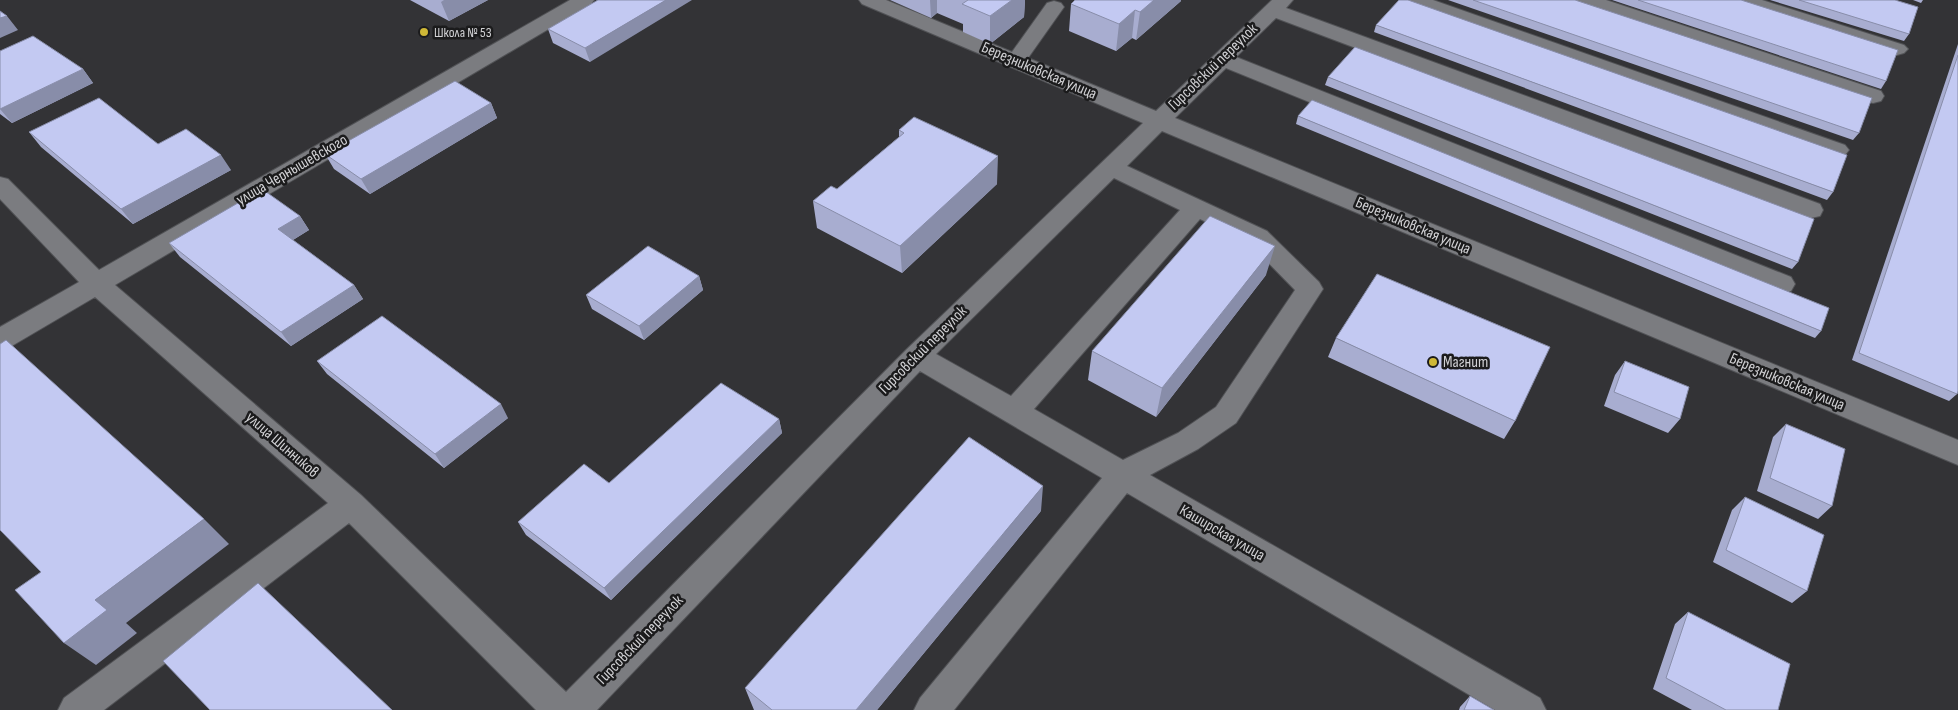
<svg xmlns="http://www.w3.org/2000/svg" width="1958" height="710" font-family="'Sofia Sans Condensed',sans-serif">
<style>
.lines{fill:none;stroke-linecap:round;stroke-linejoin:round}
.minor-casing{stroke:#515255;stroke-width:2}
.minor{fill:#7b7c80;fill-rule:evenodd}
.wall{fill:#a8add0}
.shaded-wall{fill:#888da9}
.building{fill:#c3c9f2;stroke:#888da9}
.poi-dot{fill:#cfb837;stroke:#1b1b1c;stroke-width:2}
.labels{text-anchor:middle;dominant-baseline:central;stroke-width:5;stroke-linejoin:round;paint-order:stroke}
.far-poi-label{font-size:14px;fill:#d2d2d5;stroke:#1b1b1c;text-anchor:start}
.street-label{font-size:16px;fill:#d2d2d5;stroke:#1b1b1c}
.poi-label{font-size:16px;fill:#d2d2d5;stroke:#1b1b1c;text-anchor:start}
</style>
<rect width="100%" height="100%" fill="#333336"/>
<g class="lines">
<g class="minor-casing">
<path id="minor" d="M570 0H594L591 4 115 285 361 495 566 692 907 349 1143 123 862 4 859 0H886L1012 52 1047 3 1054 1 1061 3 1064 7 1028 58 1156 111 1272 0H1293L1286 8 1820 204 1823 210 1820 216 1811 218 1802 216 1276 18 1236 57 1791 277 1795 284 1791 291 1782 293 1773 291 1226 68 1175 118 1958 440V465L1162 131 1127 166 1267 231 1319 282 1323 289 1236 423 1198 449 1150 475 1540 698 1546 710H1495L1127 493 954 710H914L920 698 1102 478 920 371 597 710H536L349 523 104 710H58L64 698 328 503 95 297 10 347 0 350V327L79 282 0 199V177L8 179 99 270ZM1114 178 1180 210 1011 396 936 354ZM1200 219 1249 243 1295 290 1216 407 1178 433 1123 460 1034 409Z
M1404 0H1433L1845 145 1849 150 1845 155 1837 157 1829 155 1407 4Z
M1576 0H1606L1881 91 1884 96 1881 101 1873 103 1865 101 1579 4Z
M1731 0H1762L1904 45 1908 49 1904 53 1897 55 1890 53 1734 4Z"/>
</g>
<use href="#minor" class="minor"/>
</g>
<path class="wall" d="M410 0H488L449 21Z
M598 0 590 62 553 43 548 29Z
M890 0H1025L1024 17 990 44 963 32V24L937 13 931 18Z
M1448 0H1575L1859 133 1853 140Z
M1612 0H1741L1886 81 1881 89Z
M1770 0H1895L1909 34 1904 41Z
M1913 0H1923L1921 3Z
M1181 1 1136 40 1132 38 1116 51 1069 31 1071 4Z
M1376 25 1833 192 1827 200 1374 32Z
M1958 44V391L1957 394 1949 401 1852 360Z
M0 51 83 69 93 83 12 123 0 114Z
M1328 77 1798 262 1792 269 1325 85Z
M491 103 497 118 370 194 334 169 325 154Z
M1298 116 1821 331 1815 338 1296 124Z
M899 130 997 184 902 273 817 228 813 201 837 189 899 137Z
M29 132 158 144 231 170 133 224 41 147Z
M300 216 309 230 293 240 354 285 363 299 291 346 180 257 169 243Z
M1266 275 1156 417 1088 380 1092 351Z
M699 276 703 290 644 340 592 309 586 295Z
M1336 338 1515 421 1504 439 1328 357Z
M317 361 508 418 444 468 327 374Z
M1625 361 1680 419 1668 433 1604 406 1615 375Z
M779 419 782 433 611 600 526 535 518 522 609 483Z
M1786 424 1832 506 1818 519 1757 491 1773 437Z
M1745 497 1807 591 1792 603 1713 562 1732 510Z
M1041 511 877 710H754L745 688Z
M1688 612 1778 710H1692L1653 689 1675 624Z
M1470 696 1494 710H1459L1460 707Z"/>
<path class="shaded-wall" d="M444 0H488L449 21 441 2Z
M666 0H692L590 62 585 48Z
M930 0H937V13L931 18Z
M1012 0H1025L1024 17 990 44V16Z
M1154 0H1181V1L1136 40 1140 12Z
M1135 10 1132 38 1116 51 1119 24Z
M7 16 18 30 0 38V18Z
M83 69 93 83 12 123 0 109Z
M491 103 497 118 370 194 361 179Z
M221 155 231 170 133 224 121 209Z
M998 156 997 184 902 273 900 246Z
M300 216 309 230 288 243 278 229Z
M1275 246 1266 275 1156 417 1162 388Z
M699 276 703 290 644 340 639 326Z
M354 285 363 299 291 346 281 332Z
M501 404 508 418 444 468 435 454Z
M779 419 782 433 611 600 604 588Z
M1043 486 1041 511 877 710H856Z
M204 519 229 544 126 623 137 633 96 665 64 643 95 600Z"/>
<path class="building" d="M598 0H666L585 48 548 29Z
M968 0H1012L990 16 962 4Z
M1075 0H1154L1140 12 1135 10 1119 24 1071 4Z
M1399 0H1408L1847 155 1833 192 1376 25Z
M1473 0H1575L1872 98 1859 133Z
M1638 0H1741L1898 50 1886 81Z
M1799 0H1895L1918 7 1909 34Z
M0 11 7 16 0 18Z
M33 36 83 69 0 109V51Z
M1355 47 1814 219 1798 262 1328 77Z
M1958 55V391L1957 394 1859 353Z
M455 81 491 103 361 179 325 154Z
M99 98 158 144 186 129 221 155 121 209 29 132Z
M1312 100 1829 308 1821 331 1298 116Z
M914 117 998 156 900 246 813 201 831 186 837 189 904 133 899 130Z
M262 189 300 216 278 229 354 285 281 332 169 243Z
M1210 216 1275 246 1162 388 1092 351Z
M648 246 699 276 639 326 586 295Z
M1377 274 1550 347 1515 421 1336 338Z
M382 316 501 404 435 454 317 361Z
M6 340 204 519 95 600 107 610 64 643 15 590 41 572 0 530V344Z
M1625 361 1689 387 1680 419 1614 392Z
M721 383 779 419 604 588 518 522 584 464 609 483Z
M1786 424 1845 449 1832 506 1770 478Z
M969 437 1043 486 856 710H772L745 688Z
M1745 497 1824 535 1807 591 1726 550Z
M258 583 392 710H210L163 661Z
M1688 612 1790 664 1778 710H1726L1666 678Z
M1470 696 1494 710H1464Z"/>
<g class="poi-dot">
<circle cx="424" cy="32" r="5"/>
<circle cx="1433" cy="362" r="5"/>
</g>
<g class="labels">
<g class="far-poi-label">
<text x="434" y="32">Школа № 53</text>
</g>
<g class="street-label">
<text transform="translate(1213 67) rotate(-44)">Гирсовский переулок</text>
<text transform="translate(1039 71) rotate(23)">Березниковская улица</text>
<text transform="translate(292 170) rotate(-30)">улица Чернышевского</text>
<text transform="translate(1413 226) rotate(23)">Березниковская улица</text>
<text transform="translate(923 350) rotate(-45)">Гирсовский переулок</text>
<text transform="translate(1787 382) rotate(23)">Березниковская улица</text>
<text transform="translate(282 445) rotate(41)">улица Шинников</text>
<text transform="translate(1222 533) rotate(30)">Каширская улица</text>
<text transform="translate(640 640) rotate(-46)">Гирсовский переулок</text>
</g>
<g class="poi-label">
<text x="1443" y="362">Магнит</text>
</g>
</g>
</svg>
